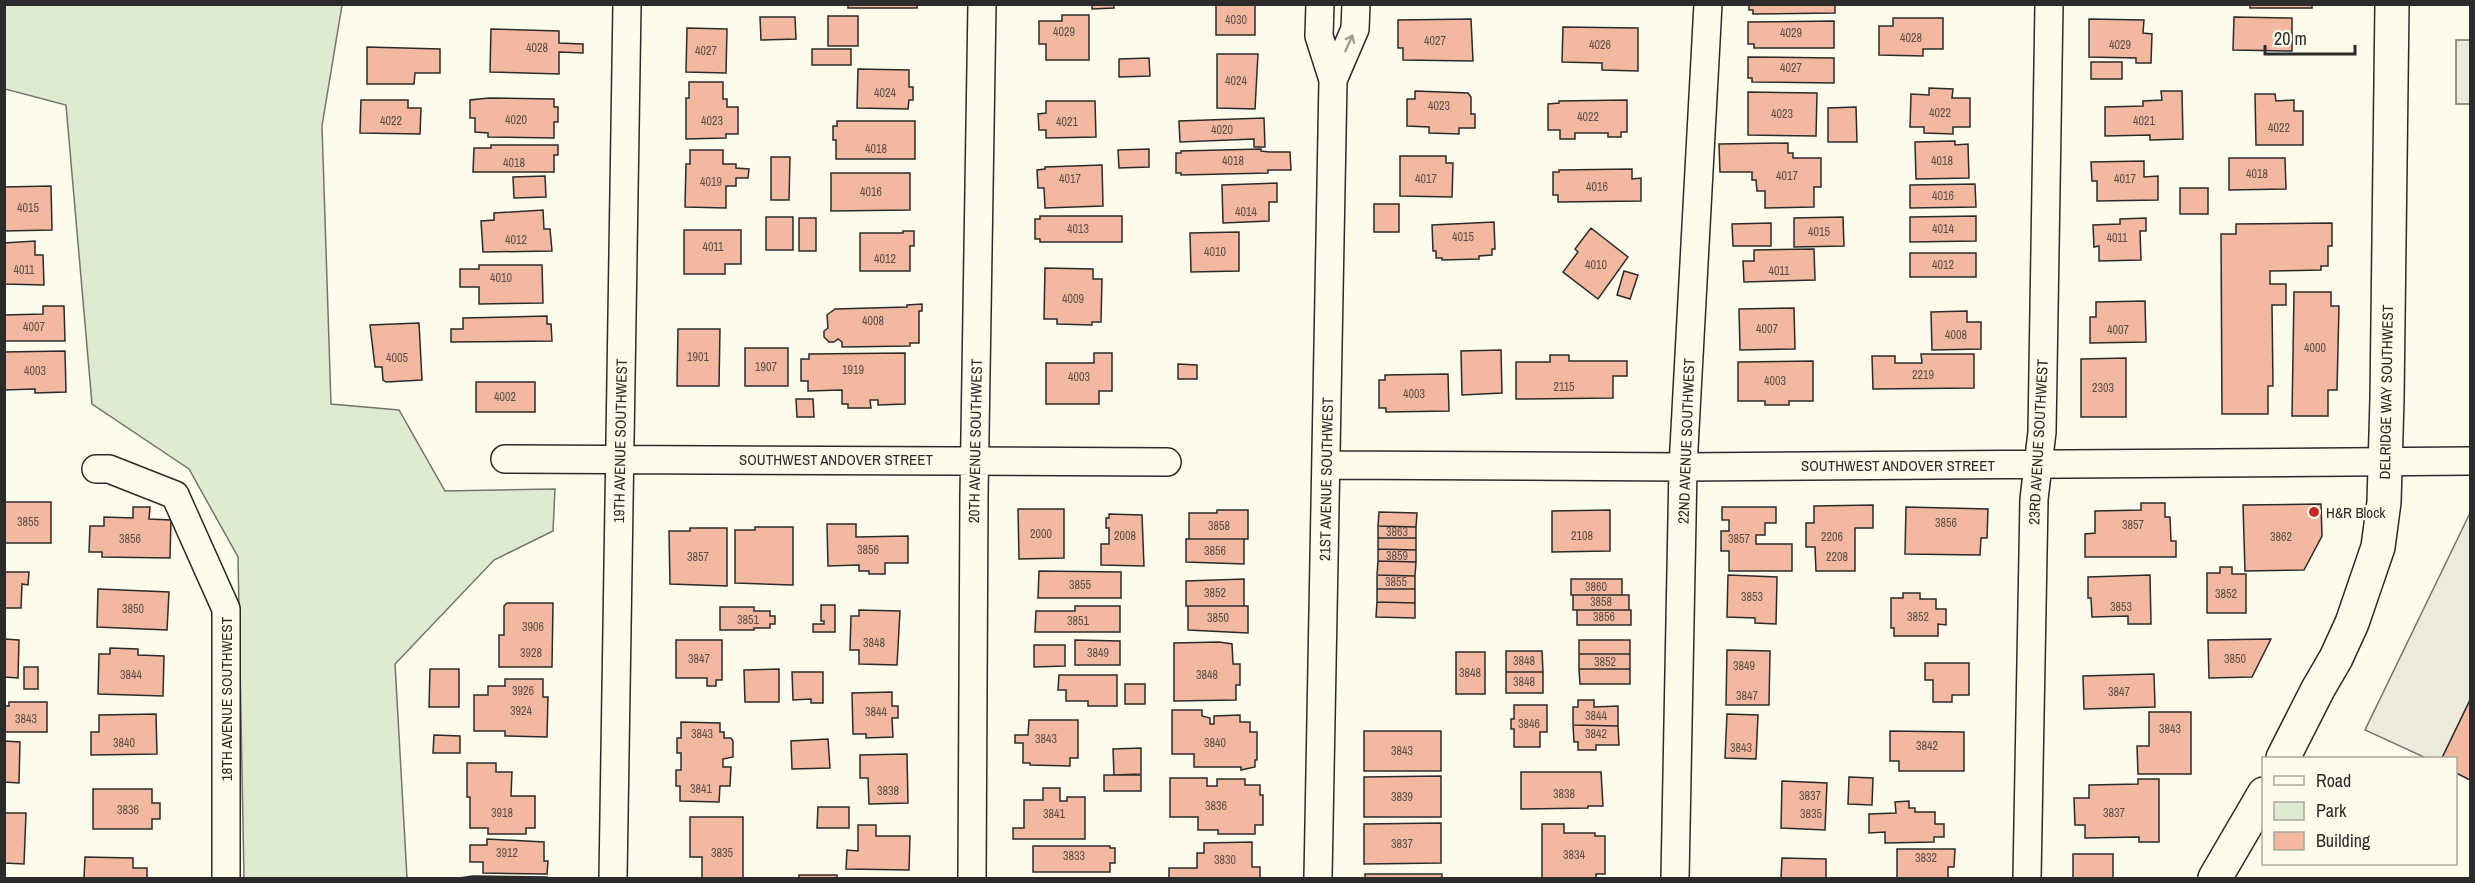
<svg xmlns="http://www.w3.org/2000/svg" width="2475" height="883" font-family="'Archivo Narrow',sans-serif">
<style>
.green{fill:#deebd1;stroke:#74746e;stroke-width:1.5}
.parking{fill:#eceadb;stroke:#74746e;stroke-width:1.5}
.building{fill:#f2b8a0;stroke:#2b2b2b;stroke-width:1.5}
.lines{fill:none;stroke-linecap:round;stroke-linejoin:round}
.minor-casing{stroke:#2b2b2b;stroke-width:30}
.secondary-casing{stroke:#2b2b2b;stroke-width:36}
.minor{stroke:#fdfbea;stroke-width:27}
.secondary{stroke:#fdfbea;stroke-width:33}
.oneway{stroke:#9e9d94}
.poi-dot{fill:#c62828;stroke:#fdfbea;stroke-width:2}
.labels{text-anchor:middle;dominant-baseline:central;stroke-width:4.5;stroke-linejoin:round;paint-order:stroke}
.number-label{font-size:12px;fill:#5d4e48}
.street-label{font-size:15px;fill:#2b2b2b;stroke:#fdfbea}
.poi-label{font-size:15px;fill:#2b2b2b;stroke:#fdfbea;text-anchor:start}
</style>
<rect width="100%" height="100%" fill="#fdfbea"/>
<path class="green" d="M5 5H342L322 126 331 404 399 410 445 491 555 489 553 531 494 560 395 664 407 878H244L238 557 189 469 92 404 66 105 5 89Z"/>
<path class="parking" d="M2456 40H2470V104H2456Z
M2470 513V700L2442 758H2426L2365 730Z"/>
<path class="building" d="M848 4H917V8H848Z
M1092 4H1114V8L1092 9Z
M1216 4H1255V35H1216Z
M1749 4H1835V13L1753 14V10H1749Z
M2250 4H2312V8H2250Z
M1062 15H1089V60H1046V44H1039V21H1062Z
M828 16H858V46H828Z
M760 17H795L796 39 761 40Z
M2234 17 2292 18V51L2233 50Z
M1893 18H1943V49H1923V56L1879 55V26H1893Z
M1471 19 1473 61 1403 60V48H1398V20Z
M2089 19 2144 20 2143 33 2152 34 2151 63H2136V58L2089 57Z
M1834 21V48H1754V44H1748V22Z
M1563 27 1638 28V71L1602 70V63L1562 62Z
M687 28 727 29 726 73 686 72Z
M491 29 559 31V43L583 44V53L559 52V74L490 72Z
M367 47 440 49V73H415L414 84H367Z
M812 49H851V65H812Z
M1217 54H1258L1255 109 1217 108Z
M1748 57 1834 58V83L1752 82V78H1748Z
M1149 58 1150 76 1119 77V59Z
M2091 62H2122V79H2091Z
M858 69 909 70V87H913V100H909L908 109 857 108Z
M689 82H723V99H727V107H738V134H726V138L686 139V98H689Z
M1929 88 1953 89 1952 98H1970V127H1953V134L1924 133V127H1910L1911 94 1929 95Z
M1415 91 1468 93 1471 97V114H1475V128H1459V134L1429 133V127L1407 126V99H1415Z
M2161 91H2182L2183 139 2150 140V135L2105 136V107L2143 106V101L2162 100Z
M1748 92 1817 93 1816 136 1748 135Z
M2255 94H2275L2276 101 2294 100V111H2303V145H2256Z
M489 98 554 99V107H558V122H554V138L488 137V133L475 132V118H470V100Z
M361 100H408V108H421L420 134 360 133Z
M1627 100V132H1621V137H1608V133H1575V139H1560V130H1548V104L1559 103V101Z
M1046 101H1095L1096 137 1046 138V130H1039L1038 114 1046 113Z
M1856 107 1857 142H1828V108Z
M1264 118 1265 147H1254V139L1180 142 1179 121Z
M837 121H915V159H836V140H833V126H837Z
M1955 141V145L1968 144 1969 178 1916 179 1915 142Z
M1788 143V153H1793V158H1821V187H1814V207L1765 208V191H1757L1756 180H1752V172H1720L1719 144Z
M491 145H558V155H554V172H473L474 148H491Z
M1149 149V167L1119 168 1118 150Z
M1261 149V151L1269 152H1290L1291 170H1268V173L1181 175V173H1176V153H1181V151Z
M690 150H723V164H736V168L749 169 748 178H736V186H726V208L685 207 686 164H690Z
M1400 156H1446V163H1453L1452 197 1400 196Z
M771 157H790L789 200H771Z
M2229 158H2285L2286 189 2229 190Z
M2144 161V177L2158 176V200L2097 201V181H2092L2091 162Z
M1102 165 1103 206 1045 208 1044 188H1038L1037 170 1045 169V167Z
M1632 169V179L1641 178V201L1558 202V195H1553V172H1559V170Z
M831 173H910V210L831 211Z
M545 176 546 197 514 198 513 177Z
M1277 183V202H1269V221L1223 223 1222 185Z
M1975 184 1976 207 1910 208V185Z
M51 186 52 230 4 231V187Z
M2180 188H2208V214H2180Z
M1374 204H1399V232H1374Z
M543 210 544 229H550L552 251 483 252 481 221 494 220V213Z
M1040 216H1122V242H1040V239H1035V219H1040Z
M1976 216V241L1910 242V217Z
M766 217H793V250H766Z
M1843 217 1844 246 1794 247V218Z
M799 218H816V251H799Z
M2146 218V231H2140L2141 260 2099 261V246L2094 247 2093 225 2120 224V219Z
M1494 222 1495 249H1492V255L1479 256V259L1442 260V258H1436V251H1433L1432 225Z
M1771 223V246H1733L1732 224Z
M2332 223V246H2328V266H2321V270L2270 271V284H2286V305H2272L2273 386H2268V414H2222L2221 234H2236V224Z
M1591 228 1628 257 1598 299 1563 272 1578 252 1575 249Z
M684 230H741V264H725V274H684Z
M903 231H914V246H910V271H860V233H903Z
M1239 232V271L1191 272 1190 233Z
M35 241V255H43L44 285 4 284V243Z
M1814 249 1815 280 1744 282 1743 261H1754V250Z
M1910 253H1976V277H1910Z
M479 265H542L543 303 479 304V287H460V269H479Z
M1045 268 1093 269V279H1102L1101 322H1092V325L1057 324V319H1044Z
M1624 271 1638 275 1630 299 1617 295Z
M2294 292H2331V306H2339L2337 390H2328V416H2292Z
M2145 301 2146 342 2090 343V317H2096V302Z
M922 304V311H919V343H910V346L842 347V342L838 339 834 342H829L824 337V331L828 328 827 315 835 309 907 307V305Z
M43 306H64L65 341H4V315L43 314Z
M1794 308 1795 349 1740 350 1739 309Z
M1967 311V322H1981V349L1932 350 1931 312Z
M547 316V324H551L552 341 451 342V329H463V318Z
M419 323 422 380 386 382 383 380 382 367H375L370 325Z
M678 329H720L719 386H677Z
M745 348H788V386H745Z
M1501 350 1502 393 1462 395 1461 351Z
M65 351 66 392 35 393V389L4 390V352Z
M905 353V404L878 405V400H870L871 408H848V404H842V390L808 391V381H801V359H809V354Z
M1094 353H1112V391H1099V404H1046V363H1094Z
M1921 354H1974V388L1873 389 1872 356H1895V363H1922Z
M1550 355H1569V361H1627V376H1613V398L1516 399V362H1550Z
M2126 358V417H2081V359Z
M1813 361V401H1789V405H1765V401H1738V362Z
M1178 364 1197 365V379H1178Z
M1448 374 1449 411 1386 412V408H1379V380H1385V375Z
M476 382H535V412H476Z
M796 399H813L814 417H797Z
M4 502H51V543H4Z
M2141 503H2165V517H2170L2171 541H2176V557H2085V534L2095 533V511L2141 510Z
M2321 504 2322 536 2304 570 2245 571 2243 505Z
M1873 505V528H1855V571H1816L1815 547H1806V523H1814V506Z
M133 507H150L149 519 171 520 170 558 102 557V552H89L90 526H104V517L133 518Z
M1722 507H1776V523H1765V535H1756V544H1792V571H1729V551H1721V531H1729V520H1722Z
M1906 507 1988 509 1987 538H1981L1980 555 1905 554Z
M1018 509H1064V558L1019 559Z
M1217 510H1248V539H1189V513H1217Z
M1610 510V551L1552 552V511Z
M1379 512 1417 513 1416 527 1378 526Z
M1109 514 1142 515 1144 566 1101 565V544H1109V528H1106V518H1109Z
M827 524H856V537L908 536V563H885V574H869V571H859V565L828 566Z
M1378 526 1416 527V538H1378Z
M755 527H793V585L735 583V530H755Z
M690 528H727V586L670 584 669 531H690Z
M1378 538H1416V550L1378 549Z
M1186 539H1244V564L1186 562Z
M1378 549 1416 550V562L1378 561Z
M1378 561 1416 562 1415 576 1377 575Z
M2220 567H2232V574H2246V613H2207V573H2220Z
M1039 571 1121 572V598H1038Z
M4 572H29L28 585 22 584 21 608H4Z
M1377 575 1415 576V589H1377Z
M1728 575 1777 577 1776 624 1755 623V618L1727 617Z
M2150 575 2151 624H2128V616L2092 617 2091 598H2088V577Z
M1244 579V606H1186V581Z
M1571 579H1622V595H1571Z
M98 589 169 592 167 630 97 627Z
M1377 589H1415V603L1377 602Z
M1903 593H1920V599H1936V609H1946V625L1938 624V636H1894V628H1891V598H1903Z
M1573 595H1629V610H1573Z
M1377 602 1415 603V618L1376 617Z
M507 603H553L552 667H499V635H504V606Z
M821 605H835V632H813V624H824V621H821Z
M1075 606H1120V632H1035L1036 611H1075Z
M1188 606H1248V633L1188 630Z
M720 607H754V611H770V616H775V624H770V628H754V630H720Z
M859 610 900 611 897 665 859 664V650H850L851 616H859Z
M1577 610H1631V625H1577Z
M4 639 19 640 18 678 4 677Z
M2271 639 2252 677 2209 678 2208 640Z
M676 640H722V680H716V686H707V678H676Z
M1075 640 1120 641V665H1075Z
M1579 640H1630V654H1579Z
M1219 642 1232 644 1233 664H1240V685H1236V700L1174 701V643Z
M1034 645H1065V666L1034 667Z
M110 648 138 649V655L164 656 163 696 98 694 99 654H110Z
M1727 650 1770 651 1769 705H1726Z
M1506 651H1542L1543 672H1506Z
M1456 652H1485V694H1456Z
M1579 654H1630V669H1579Z
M1925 663H1969V695H1952V702H1933V680H1925Z
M24 667H38V689H24Z
M430 669H459V707H429Z
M779 669V702H745L744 670Z
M1579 669H1630V684H1580Z
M792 672H823V703H811V699L793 700Z
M1506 672H1543V693H1506Z
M2154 674 2155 707 2084 709 2083 676Z
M1059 675H1117V706H1088V701H1066V690H1058Z
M505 679H543V697H548L547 737 505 736V731H474V695H488V686H505Z
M1125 684H1145V704H1125Z
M892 692V706H898V718H892L893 737 866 738V734H853L852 693Z
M1578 700H1594V707L1618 706V726L1573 725V707H1578Z
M2470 700V780L2456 773V758H2442Z
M9 702H47V732H4V706H9Z
M1514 705H1547V732H1540V747H1514V729H1511V719H1514Z
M1172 710H1202V716L1210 718V724H1214V716L1240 715V722H1250V732H1257V760H1255V767L1241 770V767H1194V754H1172Z
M2149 712H2191V774H2138L2137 746H2149Z
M156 714 157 754 91 755V732H99V715Z
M1727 714 1758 715 1756 759 1725 758Z
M1029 720H1078V758H1070V766L1030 765V763H1023V743H1015V735H1028Z
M681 722 720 723V732H724V738H731L733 741V757L723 759V767H731L730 786H720L719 802 680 801V786H676V770H681V753H677V738H681Z
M1573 725 1618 726 1619 745H1596V750H1578V742H1574Z
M1364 731H1441V771H1364Z
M1890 731 1964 732V771H1899V761H1890Z
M434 735 460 736V753H433Z
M828 739 830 768 792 769 791 741Z
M4 741 20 742 19 783 4 782Z
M1141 748V774L1114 775 1113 749Z
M907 754 908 803 869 804 868 778H860V755Z
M467 763H496V772H512L511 796H535V828H526V834H488V828H470V797H467Z
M1521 772H1601L1603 806H1588V808L1521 809Z
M1104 775H1141V791H1104Z
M1441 776V817H1364V777Z
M1849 777 1873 778 1872 805 1848 804Z
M1170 778H1207V786H1217V779H1245V785H1260V795H1263V825H1255V834H1218V830H1198V817H1170Z
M2138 779H2159V842H2139V837L2085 838V825H2075L2074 798H2089V785L2138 784Z
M1782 781 1827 783 1825 830 1781 828Z
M1043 788H1060V801H1067V797H1085V839H1013V828H1024V800H1043Z
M93 789H152V803H160V819H152V829H93Z
M1909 801V808H1915V812H1935V824H1944V837H1934V842L1885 843V832L1869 833V814L1896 813 1895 802Z
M818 807H849V828H817Z
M4 813H26L24 864 4 863Z
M690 817H743V878H702V857H690Z
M1441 823V863L1364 864V824Z
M1542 824H1564V833H1595V836H1605V874H1596V878H1542Z
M858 825H876V836H910L909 870 846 869 847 850 858 851Z
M487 839 544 842V861H548L547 874 483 873V862H470V845H487Z
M1252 842V867H1260V878H1169V868H1197V853H1204V843Z
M1033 846H1110V848H1115V863H1110V872H1033Z
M1897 849H1955L1954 867H1948V878H1897Z
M2073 854H2113V878H2073Z
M85 857 133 858V868H147V878H84Z
M1782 858 1826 859V878H1781Z
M1365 874H1442V878H1365Z
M799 875H837V878H799Z
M473 876 547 877V878H459Z"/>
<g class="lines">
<g class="minor-casing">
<path id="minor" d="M1333 80 1355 29 1356 4
M505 459 1167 462
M1326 465 1683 467 2470 461
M96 469H109L175 495 226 609V878
M613 878 627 4
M972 878 974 496 982 4
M1318 878 1333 80 1319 36 1320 4
M1675 878 1683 467 1708 4
M2027 878 2034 499 2042 432 2049 4"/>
</g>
<g class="secondary-casing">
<path id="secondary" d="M2283 758 2318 689 2336 658 2352 623 2378 547 2384 502 2387 399 2392 4
M2215 878 2264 794"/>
</g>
<use href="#minor" class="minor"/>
<use href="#secondary" class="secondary"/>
</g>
<defs><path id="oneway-shaft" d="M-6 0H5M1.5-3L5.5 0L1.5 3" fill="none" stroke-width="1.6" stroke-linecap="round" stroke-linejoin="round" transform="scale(1.5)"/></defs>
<use class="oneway" href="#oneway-shaft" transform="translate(1349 43) rotate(-66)"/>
<circle class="poi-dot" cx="2314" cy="512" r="6"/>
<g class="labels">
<g class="number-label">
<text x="1236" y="20">4030</text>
<text x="1064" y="32">4029</text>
<text x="1791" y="33">4029</text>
<text x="1911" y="38">4028</text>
<text x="1435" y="41">4027</text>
<text x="1600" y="45">4026</text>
<text x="2120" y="45">4029</text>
<text x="537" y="48">4028</text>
<text x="706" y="51">4027</text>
<text x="1791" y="68">4027</text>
<text x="1236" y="81">4024</text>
<text x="885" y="93">4024</text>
<text x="1439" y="106">4023</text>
<text x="1940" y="113">4022</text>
<text x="1782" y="114">4023</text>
<text x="1588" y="117">4022</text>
<text x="516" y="120">4020</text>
<text x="391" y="121">4022</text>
<text x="712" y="121">4023</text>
<text x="2144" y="121">4021</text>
<text x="1067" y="122">4021</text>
<text x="2279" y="128">4022</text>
<text x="1222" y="130">4020</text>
<text x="876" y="149">4018</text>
<text x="1233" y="161">4018</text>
<text x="1942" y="161">4018</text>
<text x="514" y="163">4018</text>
<text x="2257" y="174">4018</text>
<text x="1787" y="176">4017</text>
<text x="1070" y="179">4017</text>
<text x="1426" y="179">4017</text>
<text x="2125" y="179">4017</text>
<text x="711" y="182">4019</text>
<text x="1597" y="187">4016</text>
<text x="871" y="192">4016</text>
<text x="1943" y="196">4016</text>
<text x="28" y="208">4015</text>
<text x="1246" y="212">4014</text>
<text x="1078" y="229">4013</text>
<text x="1943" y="229">4014</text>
<text x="1819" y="232">4015</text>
<text x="1463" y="237">4015</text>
<text x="2117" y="238">4011</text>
<text x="516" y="240">4012</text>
<text x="713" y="247">4011</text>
<text x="1215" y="252">4010</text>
<text x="885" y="259">4012</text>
<text x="1596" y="265">4010</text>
<text x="1943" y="265">4012</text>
<text x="24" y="270">4011</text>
<text x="1779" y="271">4011</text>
<text x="501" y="278">4010</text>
<text x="1073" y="299">4009</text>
<text x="873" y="321">4008</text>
<text x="34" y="327">4007</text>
<text x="1767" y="329">4007</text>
<text x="2118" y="330">4007</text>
<text x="1956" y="335">4008</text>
<text x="2315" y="348">4000</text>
<text x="698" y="357">1901</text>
<text x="397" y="358">4005</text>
<text x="766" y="367">1907</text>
<text x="853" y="370">1919</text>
<text x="35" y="371">4003</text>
<text x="1923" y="375">2219</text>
<text x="1079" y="377">4003</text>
<text x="1775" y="381">4003</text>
<text x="1564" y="387">2115</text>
<text x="2103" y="388">2303</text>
<text x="1414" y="394">4003</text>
<text x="505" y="397">4002</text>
<text x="28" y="522">3855</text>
<text x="1946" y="523">3856</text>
<text x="2133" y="525">3857</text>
<text x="1219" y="526">3858</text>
<text x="1397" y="532">3863</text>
<text x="1041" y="534">2000</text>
<text x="1125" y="536">2008</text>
<text x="1582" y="536">2108</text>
<text x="1832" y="537">2206</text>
<text x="2281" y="537">3862</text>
<text x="130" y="539">3856</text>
<text x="1739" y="539">3857</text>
<text x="868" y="550">3856</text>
<text x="1215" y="551">3856</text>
<text x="1397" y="556">3859</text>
<text x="698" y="557">3857</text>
<text x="1837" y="557">2208</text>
<text x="1396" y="582">3855</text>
<text x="1080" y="585">3855</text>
<text x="1596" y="587">3860</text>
<text x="1215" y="593">3852</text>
<text x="2226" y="594">3852</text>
<text x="1752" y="597">3853</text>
<text x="1601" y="602">3858</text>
<text x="2121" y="607">3853</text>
<text x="133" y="609">3850</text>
<text x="1604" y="617">3856</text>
<text x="1918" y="617">3852</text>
<text x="1218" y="618">3850</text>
<text x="748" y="620">3851</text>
<text x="1078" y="621">3851</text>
<text x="533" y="627">3906</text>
<text x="874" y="643">3848</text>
<text x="531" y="653">3928</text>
<text x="1098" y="653">3849</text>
<text x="699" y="659">3847</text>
<text x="2235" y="659">3850</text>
<text x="1524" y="661">3848</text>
<text x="1605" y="662">3852</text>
<text x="1744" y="666">3849</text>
<text x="1470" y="673">3848</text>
<text x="131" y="675">3844</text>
<text x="1207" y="675">3848</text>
<text x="1524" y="682">3848</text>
<text x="523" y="691">3926</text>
<text x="2119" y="692">3847</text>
<text x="1747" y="696">3847</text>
<text x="521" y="711">3924</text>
<text x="876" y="712">3844</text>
<text x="1596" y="716">3844</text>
<text x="26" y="719">3843</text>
<text x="1529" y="724">3846</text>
<text x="2170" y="729">3843</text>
<text x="702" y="734">3843</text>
<text x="1596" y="734">3842</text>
<text x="1046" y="739">3843</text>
<text x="124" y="743">3840</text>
<text x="1215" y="743">3840</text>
<text x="1927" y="746">3842</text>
<text x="1741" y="748">3843</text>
<text x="1402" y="751">3843</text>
<text x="701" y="789">3841</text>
<text x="888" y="791">3838</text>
<text x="1564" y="794">3838</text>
<text x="1810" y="796">3837</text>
<text x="1402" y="797">3839</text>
<text x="1216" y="806">3836</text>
<text x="128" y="810">3836</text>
<text x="502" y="813">3918</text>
<text x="2114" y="813">3837</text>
<text x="1054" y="814">3841</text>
<text x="1811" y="814">3835</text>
<text x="1402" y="844">3837</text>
<text x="507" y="853">3912</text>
<text x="722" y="853">3835</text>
<text x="1574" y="855">3834</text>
<text x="1074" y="856">3833</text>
<text x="1926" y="858">3832</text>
<text x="1225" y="860">3830</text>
</g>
<g class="street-label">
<text transform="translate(2386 392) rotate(-89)">DELRIDGE WAY SOUTHWEST</text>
<text transform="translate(620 441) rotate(-89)">19TH AVENUE SOUTHWEST</text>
<text transform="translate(975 441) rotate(-89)">20TH AVENUE SOUTHWEST</text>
<text transform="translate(1686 441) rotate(-88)">22ND AVENUE SOUTHWEST</text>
<text transform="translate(2038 442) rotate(-87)">23RD AVENUE SOUTHWEST</text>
<text x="836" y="459">SOUTHWEST ANDOVER STREET</text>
<text x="1898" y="465">SOUTHWEST ANDOVER STREET</text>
<text transform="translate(1326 479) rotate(-89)">21ST AVENUE SOUTHWEST</text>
<text transform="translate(226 699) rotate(-90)">18TH AVENUE SOUTHWEST</text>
</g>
<g class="poi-label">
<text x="2326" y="512">H&amp;R Block</text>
</g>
</g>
<rect width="2475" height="883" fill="none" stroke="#2b2b2b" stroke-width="12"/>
<rect x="2262" y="757" width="195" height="108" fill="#fdfbea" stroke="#a9a89e" stroke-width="1.5"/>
<rect x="2274" y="776" width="30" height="9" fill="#fdfbea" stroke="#a9a89e" stroke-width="1.5"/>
<text x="2316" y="787" font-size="18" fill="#2b2b2b">Road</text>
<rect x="2274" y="802" width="30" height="18" fill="#deebd1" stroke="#a9a89e" stroke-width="1.5"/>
<text x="2316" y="817" font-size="18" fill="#2b2b2b">Park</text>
<rect x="2274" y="832" width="30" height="18" fill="#f2b8a0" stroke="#a9a89e" stroke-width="1.5"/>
<text x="2316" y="847" font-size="18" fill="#2b2b2b">Building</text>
<path d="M2265 45v9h90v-9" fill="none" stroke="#2b2b2b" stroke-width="3"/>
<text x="2274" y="45" font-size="18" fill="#2b2b2b" stroke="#fdfbea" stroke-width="4.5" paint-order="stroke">20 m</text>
</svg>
